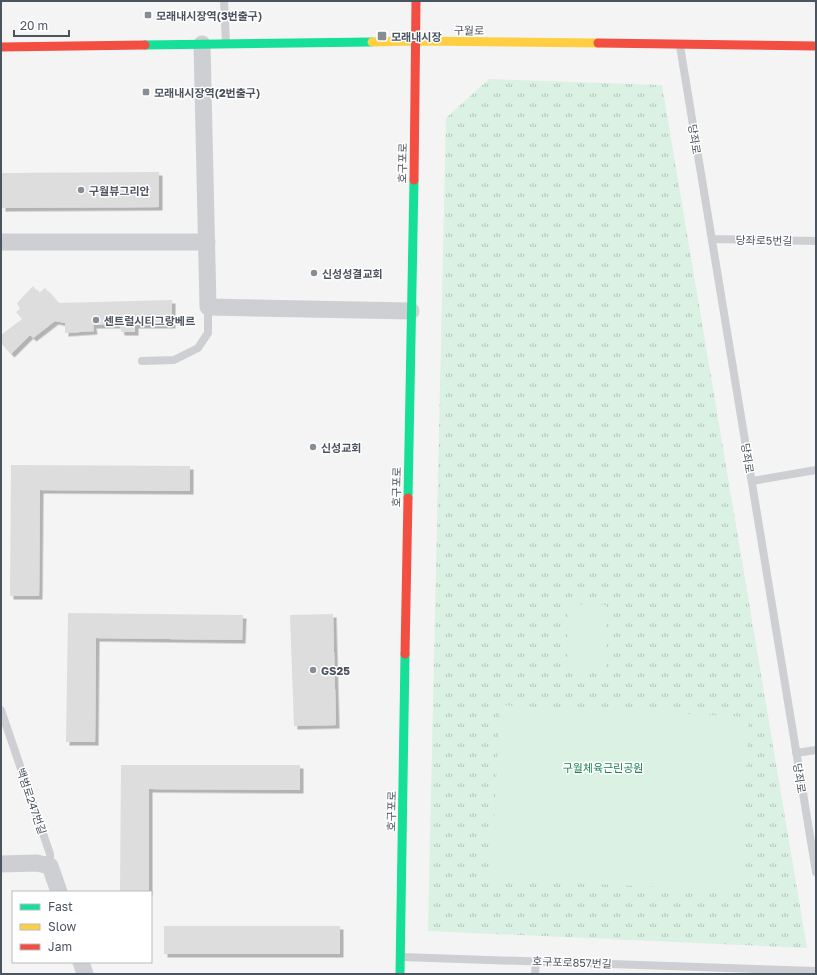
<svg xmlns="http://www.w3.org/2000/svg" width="817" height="975" font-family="'Golos Text','Noto Sans KR',sans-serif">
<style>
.grass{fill:url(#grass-tufts)}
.garden{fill:#daf1e4}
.building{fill:#ddddde;filter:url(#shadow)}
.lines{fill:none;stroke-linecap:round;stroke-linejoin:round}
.lane{stroke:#cdcfd2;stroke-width:8}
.street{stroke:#cdcfd2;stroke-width:17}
.fast{stroke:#16e098;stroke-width:9}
.slow{stroke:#ffcf43;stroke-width:9}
.jam{stroke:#f24e42;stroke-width:9}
.poi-dot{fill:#868d94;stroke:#fff;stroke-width:1.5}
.labels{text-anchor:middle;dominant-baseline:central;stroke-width:3;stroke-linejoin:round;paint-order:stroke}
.poi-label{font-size:11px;font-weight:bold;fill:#4b5560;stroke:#fff;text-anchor:start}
.street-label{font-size:11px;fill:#4b5560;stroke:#fff}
.park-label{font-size:11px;fill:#1b8153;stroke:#fff}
</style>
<defs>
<pattern id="grass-tufts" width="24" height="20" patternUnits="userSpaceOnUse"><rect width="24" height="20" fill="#daf1e4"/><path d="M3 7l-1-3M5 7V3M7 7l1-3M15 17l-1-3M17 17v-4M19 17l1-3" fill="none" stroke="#b3c6bc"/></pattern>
<filter id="shadow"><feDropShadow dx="3.5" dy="3.5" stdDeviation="0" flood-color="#0004"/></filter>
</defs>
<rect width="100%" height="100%" fill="#f4f4f4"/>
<path class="grass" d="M489 79 662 85 807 948 428 931 446 118Z"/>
<path class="garden" d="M568 604 606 605V673H567Z
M500 705 749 717 740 891 491 879Z"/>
<path class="building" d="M159 172V207L2 208V173Z
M33 286 39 293 45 288 58 303 172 300V325H135V332H121L120 325H93L94 331 65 333V323L55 321 33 338 30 335 11 354 1 343V335L22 319 16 312 20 309 17 303Z
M11 465 190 466V491L40 490 39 596H10Z
M68 613 243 615 242 640 96 638 95 742H66Z
M333 614 336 725 294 726 290 615Z
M121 765H300V790L149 789V892H120Z
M164 926H340V954H164Z"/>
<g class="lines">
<path class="lane" d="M224 1 226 43
M680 46 816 872
M712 239 816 241
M142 361 174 360 198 348 208 333V307
M752 481 816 470
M1 710 50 854V866
M796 753 816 750
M401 957 816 971
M535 974 536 961"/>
<path class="street" d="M202 44 208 307 411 311
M1 242H207
M1 864 37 863 50 866 59 892
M81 962 85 974"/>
<path class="fast" d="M145 45 372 42
M408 498 414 180
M400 974 405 654"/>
<path class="slow" d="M372 42 416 41 598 43"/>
<path class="jam" d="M598 43 816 46
M1 47 145 45
M414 180 416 1
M405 654 408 498"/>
</g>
<g class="poi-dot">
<rect x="144" y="11" width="8" height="8" rx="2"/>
<rect x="377" y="31" width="10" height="10" rx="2"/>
<rect x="142" y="88" width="8" height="8" rx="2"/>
<circle cx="81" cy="190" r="4"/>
<circle cx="314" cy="273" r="4"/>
<circle cx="96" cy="320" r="4"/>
<circle cx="313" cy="447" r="4"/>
<circle cx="313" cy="670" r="4"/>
</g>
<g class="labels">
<g class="poi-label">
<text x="156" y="15">모래내시장역(3번출구)</text>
<text x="391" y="36">모래내시장</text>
<text x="154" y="92">모래내시장역(2번출구)</text>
<text x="89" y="190">구월뷰그리안</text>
<text x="322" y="273">신성성결교회</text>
<text x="104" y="320">센트럴시티그랑베르</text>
<text x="321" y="447">신성교회</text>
<text x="321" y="670">GS25</text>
</g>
<g class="street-label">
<text transform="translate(469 30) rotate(1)">구월로</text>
<text transform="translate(695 139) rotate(81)">당좌로</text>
<text transform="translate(402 163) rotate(-89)">호구포로</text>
<text transform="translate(764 240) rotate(1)">당좌로5번길</text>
<text transform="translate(748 458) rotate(81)">당좌로</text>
<text transform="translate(396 487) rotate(-89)">호구포로</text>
<text transform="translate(800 778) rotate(81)">당좌로</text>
<text transform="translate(32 801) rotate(71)">백범로247번길</text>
<text transform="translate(391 811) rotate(-89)">호구포로</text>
<text transform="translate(572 962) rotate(2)">호구포로857번길</text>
</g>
<g class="park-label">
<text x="603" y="767">구월체육근린공원</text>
</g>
</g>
<rect width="817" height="975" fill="none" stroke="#4b5560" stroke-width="4"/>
<rect x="12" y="891" width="140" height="72" fill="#ffffff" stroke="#b7bbbf"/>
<rect x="20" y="904" width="20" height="6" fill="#16e098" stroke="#b7bbbf"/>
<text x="48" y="911" font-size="12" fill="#4b5560">Fast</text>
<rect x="20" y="924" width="20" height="6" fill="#ffcf43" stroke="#b7bbbf"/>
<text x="48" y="931" font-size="12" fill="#4b5560">Slow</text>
<rect x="20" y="944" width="20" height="6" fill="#f24e42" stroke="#b7bbbf"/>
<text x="48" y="951" font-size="12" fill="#4b5560">Jam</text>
<path d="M14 30v6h55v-6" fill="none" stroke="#4b5560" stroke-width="2"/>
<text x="20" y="30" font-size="12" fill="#4b5560" stroke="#ffffff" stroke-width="3" paint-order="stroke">20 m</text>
</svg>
